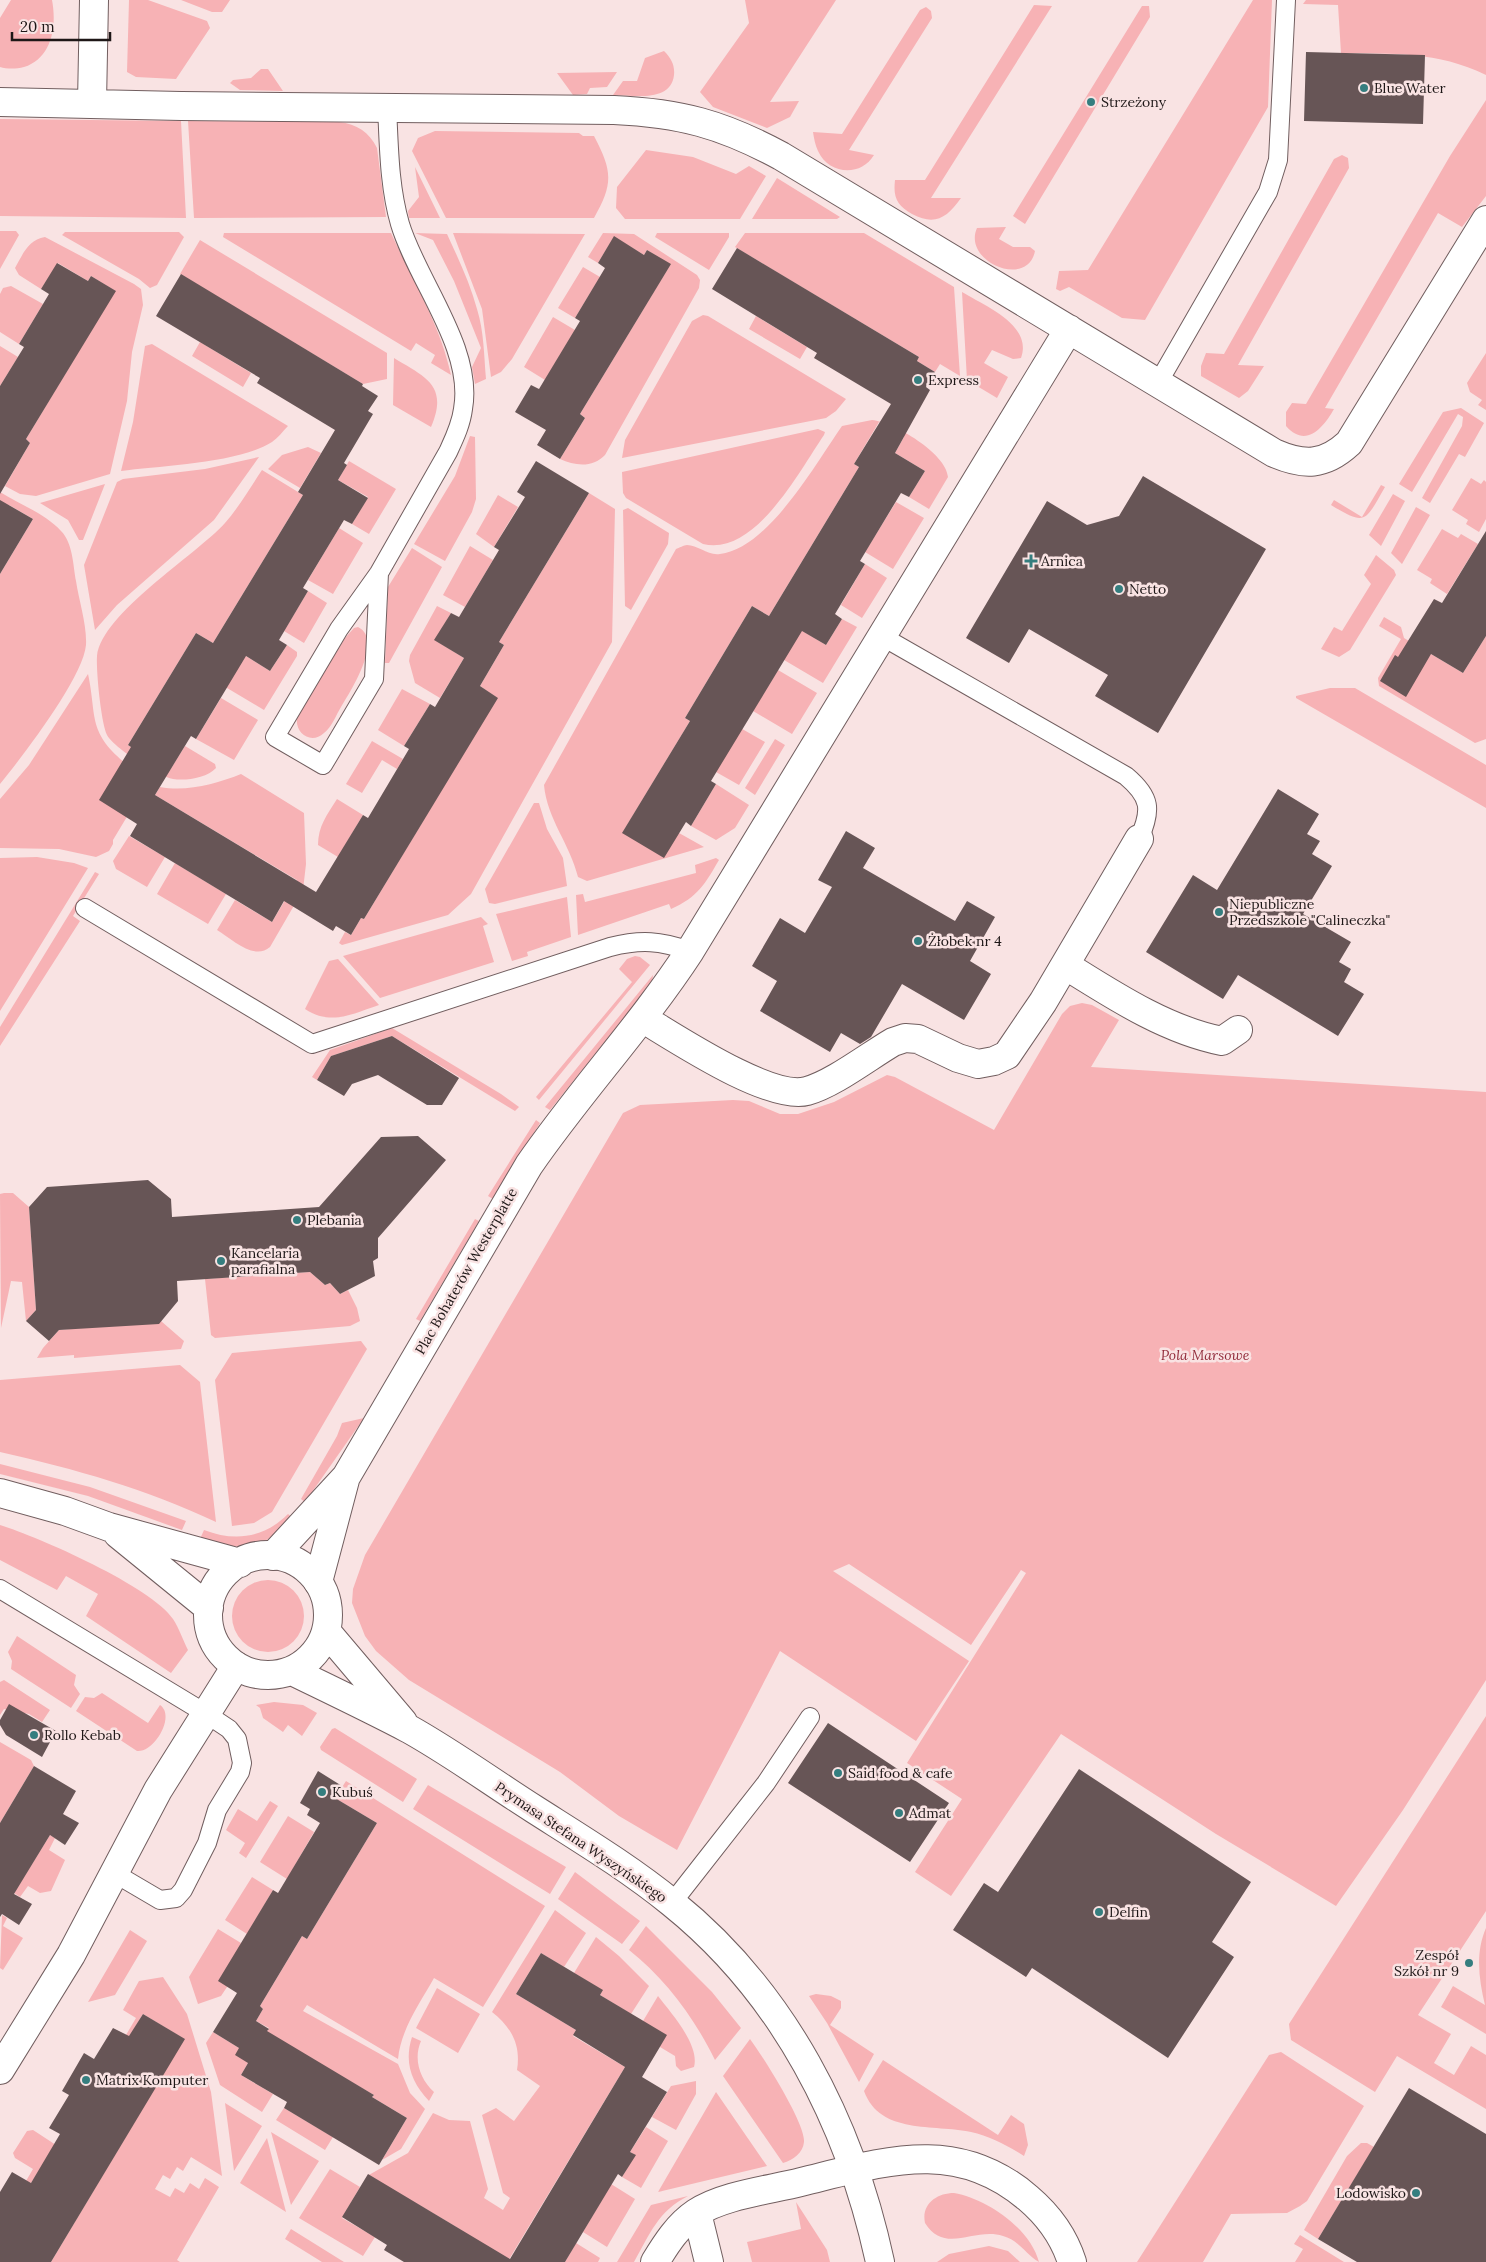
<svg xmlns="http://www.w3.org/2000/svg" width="1486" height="2262" font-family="Lora,serif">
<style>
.green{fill:#f7b2b5}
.building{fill:#675556}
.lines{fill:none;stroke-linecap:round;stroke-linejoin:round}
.service-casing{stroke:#715e5f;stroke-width:20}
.minor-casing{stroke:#715e5f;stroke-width:30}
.tertiary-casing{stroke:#715e5f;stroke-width:30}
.service{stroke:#fff;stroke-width:18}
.minor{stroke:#fff;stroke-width:28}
.tertiary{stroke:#fff;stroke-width:28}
.poi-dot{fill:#357e7f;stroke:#f9e3e3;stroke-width:2}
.labels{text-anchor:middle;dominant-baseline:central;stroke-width:5;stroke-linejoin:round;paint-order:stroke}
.poi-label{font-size:14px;fill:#1e1717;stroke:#f9e3e3;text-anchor:start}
.street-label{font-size:14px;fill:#1e1717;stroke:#f9e3e3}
.park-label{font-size:14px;font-style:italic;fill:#922c3b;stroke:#f9e3e3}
</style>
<rect width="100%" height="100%" fill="#f9e3e3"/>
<path class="green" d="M11 0H52C57 26 52 58 24 67 16 69 7 69 0 67V18Z
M129 0H148L207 21 210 28 176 79 136 77 127 72Z
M181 0H230L222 12H212Z
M745 0H836L770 102 799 101 790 117 767 128 713 107 700 92 749 23Z
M1253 0H1272L1268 107 1145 320 1122 318 1069 287 1060 291 1056 289 1059 271 1088 270Z
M1306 0H1486V75C1437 51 1393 54 1341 53L1338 5 1303 4Z
M1034 5 1052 6 931 198H961C947 218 935 226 912 214 897 205 893 198 895 180H925Z
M1142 6H1149L1150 17 1025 224 1013 216Z
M926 7 931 11 932 18 849 150 874 155C861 177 829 175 818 151 815 145 814 138 813 132L842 134 920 10Z
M664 51C671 58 675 65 674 75 671 103 633 95 613 95L623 81H637L645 58Z
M261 69H268L283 91 240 90 230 83 233 80 251 78Z
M617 72 607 87 590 88 587 94 573 95 557 73Z
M1486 100V196L1462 227 1438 213 1325 408 1334 409C1324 427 1306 449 1286 426V412L1292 403 1306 404 1450 156Z
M0 119 181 121 186 218 0 216Z
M188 121 339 122C357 124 369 132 377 148L386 217 194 218Z
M435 131 579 133 583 136H594C613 172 613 184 594 218H446L412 151 418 138Z
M646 150 693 157 736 174 749 166 766 176 740 219H625L616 208 617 187Z
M1342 155 1348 158 1349 168 1238 365 1264 366 1248 391 1239 398 1201 376V366L1206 353 1224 354 1334 159Z
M415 167 440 218H409L408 211 419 197Z
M777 178 840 217 837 219H752Z
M1006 227 999 239 1013 247H1030L1035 251C1028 289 962 262 977 228Z
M0 231H16L19 235 0 269Z
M65 232H179L184 237 157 285 150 288 139 279 62 235Z
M224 233H391C412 279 440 324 451 375L431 363 435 355 416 343 411 351 223 237Z
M415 233 447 234C458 258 470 283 477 309 484 331 484 356 486 379L475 384 472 367 481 348 454 281 433 240Z
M453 233 585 234 512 359 501 372 491 377 482 309Z
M603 233 634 234 697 275 700 280 699 288 605 455C593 468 575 466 560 459L585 418 580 414 670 265 647 250 644 255 614 237 598 263 588 257Z
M657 233H729V237L709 270 655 237Z
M745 233H864L954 287 960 376 940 364 935 372 917 361 919 357 735 247Z
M45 237 134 284 141 289 143 305 132 352 127 401 110 474 36 496 20 494 5 486 30 443 26 439 115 291 91 276 88 281 58 263 41 289 19 275 15 268C23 254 28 240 45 237Z
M200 240 387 353V379L363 384 180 274Z
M583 267 600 277 575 318 558 308Z
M11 286 43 304 19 344 0 332V294L3 288Z
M962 292C985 306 1033 325 1021 358L1013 359 992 350 984 363 1008 377 997 398 967 380Z
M703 315 708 316 846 399 836 411 826 418 622 458 625 440 692 321Z
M756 316 807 347 800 359 749 329Z
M553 317 575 330 545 380 524 367Z
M200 342 251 373 243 387 192 356Z
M152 344 288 426C283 431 278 438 272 442 240 463 160 466 121 471L133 422 145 346Z
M0 346 18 357 0 386Z
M1486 353V410L1478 405 1482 400 1470 392 1467 383Z
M394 358C425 377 449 385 431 427L393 405Z
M1461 408 1484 423 1465 457 1459 454 1430 503 1422 498 1462 426 1463 417 1458 414 1412 492 1399 484 1443 412Z
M872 420C895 423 946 453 948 477L929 509 909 497 925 471 895 453 904 437 879 422 854 464 859 467 769 616 752 606 685 718 690 721 623 832 679 833 704 847 587 881 578 877C570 844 547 819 544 785L676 549C679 548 684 545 687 545 698 545 708 556 720 554 768 549 816 463 842 426Z
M818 429 825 432 824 435C800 470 755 557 703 544L626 498 623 493 622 472Z
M470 436 475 437 476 499 472 512 445 561 414 544 455 476Z
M308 447 321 453 300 488 268 469 282 455Z
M259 457 214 520 117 605 95 630 84 565 117 482 123 479 205 469Z
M349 461 396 489 369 534 352 524 368 497 338 480Z
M262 470 303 495 213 643 196 633 128 745 170 770 185 746 215 764 216 768C207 778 186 781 173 779 158 776 114 748 107 735 101 722 96 671 97 656 102 613 195 556 225 523 239 507 250 488 262 470Z
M1471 478 1481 484 1484 480 1486 482V519L1479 532 1466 524 1468 520 1452 510Z
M105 484 83 540H79L68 520 40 503Z
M1381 485 1385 487C1365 521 1367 527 1331 505L1334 500 1362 517Z
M0 492C19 504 46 514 61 531 73 543 73 565 76 581 79 601 87 625 86 645 83 678 22 757 0 784V574L33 519 9 505 0 507Z
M589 493 615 509 612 642 471 894 448 915 342 945 339 943 345 932 351 935 361 918 364 919 497 698 480 686 504 645 499 642Z
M1393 494 1405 501 1381 546 1369 535Z
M498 495 518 507 494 547 476 534Z
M896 502 924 518 893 569 865 552Z
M1416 507 1430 515 1402 564 1391 553Z
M628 508 669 533 668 544 631 610 625 606 623 510Z
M339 528 363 543 333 594 308 580Z
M1442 529 1458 538 1461 534 1478 544 1447 594 1430 583 1432 579 1417 570Z
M470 546 493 560 465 607 443 595Z
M412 548 442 567 389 663H385L388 587Z
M1376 555 1394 570 1396 575 1350 650 1339 657 1321 649 1334 627 1342 631 1371 584 1364 575Z
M865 564 887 578 862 618 841 605Z
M308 591 327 603 304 643 284 631Z
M437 606 451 613 435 640 464 658 440 698 415 683 409 661 410 655Z
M1384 617 1401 627 1404 638 1463 673 1486 636V739L1475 743 1379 686 1378 678 1401 639 1379 626Z
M842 619 857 627 823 683 779 657 796 627 826 645Z
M358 627C384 640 350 692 341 707 336 715 332 727 324 733 310 746 292 731 298 714L345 638 354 628Z
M287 645 297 652V656L264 710 222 685 241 653 270 671Z
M778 670 817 693 792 734 753 711Z
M88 674C97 715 87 731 124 762L128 815 113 840V844L109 851 96 857 59 849 0 848V799L29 765Z
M1330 688H1355L1486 765V808L1296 698V696Z
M402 689 430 704 404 746 378 730Z
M221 698 258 720 234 760 196 739Z
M737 726 765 742 739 785 716 772Z
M775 739 785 745 755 795 745 788Z
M372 741 403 759 397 769 382 760 362 793 346 784Z
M241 774 304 813 306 864 303 890 270 947C254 961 232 939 217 930L235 900 272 922 297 880 155 795 160 787C187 792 216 784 241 774Z
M716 784 749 805 735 828 716 840 691 826Z
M337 799 363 815 338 857 318 845C318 826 327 815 337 799Z
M534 803H539L547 829 563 858 567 886 495 904 489 903 485 889Z
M129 836 165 857 147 887 116 869 113 861Z
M37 857 74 863 88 868 0 1011V858Z
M716 858 719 860C705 884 698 897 671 909L669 904 578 935 576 895 583 894 585 902 696 873 695 865Z
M175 863 226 894 208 924 157 894Z
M95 872 99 874 73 916 80 921 0 1046V1027Z
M567 897 571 937 527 952 528 956 512 961 496 914Z
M481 917 488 924 483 926 494 962 380 998 343 956Z
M635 956 640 957 650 965 539 1100 536 1097 632 982 619 969 627 959Z
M338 959 379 1005C352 1014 331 1026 305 1009L329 961Z
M653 975 652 983 550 1110 545 1107Z
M1082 1003 1092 1005 1119 1020 1091 1067 1486 1092V1680L1403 1810 1336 1906 1216 1834 1061 1734 951 1896 915 1872 962 1799 907 1763 1026 1573 1021 1570 971 1645 849 1564 833 1571 969 1661 916 1741 780 1651 677 1850 619 1816 560 1772 409 1680 376 1651 365 1636 352 1603 353 1589 365 1555 623 1113 640 1105 733 1100 749 1101 780 1114H798L834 1102 887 1075 895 1077 994 1130 1062 1014 1070 1006Z
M392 1028 501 1094 519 1107 515 1111 392 1036 331 1056 317 1080 312 1077 330 1050Z
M536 1120 540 1123 493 1199 488 1196Z
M4 1193H13L29 1207 36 1310 26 1321 22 1282 11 1281 1 1328 0 1194Z
M475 1219 479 1221 420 1321 416 1319Z
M310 1272 325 1285 330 1283 340 1294 348 1290 357 1308 360 1321 350 1326 215 1338 211 1335 205 1279Z
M161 1321 184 1341 181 1349 74 1358V1355L37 1358 43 1348 59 1330Z
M361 1341 367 1349 272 1512 254 1523 232 1526 215 1380 232 1353Z
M180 1365 200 1382 216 1522C146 1489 75 1469 0 1452V1380Z
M364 1418 305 1502 301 1499 337 1436 342 1423Z
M0 1464 90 1487 186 1521 182 1530 88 1496 0 1474Z
M288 1514 293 1518C259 1553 245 1550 200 1539L204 1530C235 1542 264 1538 288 1514Z
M0 1525C39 1537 152 1587 173 1619 179 1628 183 1640 188 1650L171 1673 86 1616 98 1594 66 1576 57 1590 0 1560Z
M232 1616a36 36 0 1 1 72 0a36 36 0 1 1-72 0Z
M17 1636 76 1675 74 1685 80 1694 71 1708 11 1669 12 1661 8 1652Z
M4 1680 50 1710 42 1722 29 1714 4 1709 0 1715V1682Z
M102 1693 148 1723 160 1705C176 1716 154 1753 137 1751L76 1711 85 1697 94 1698Z
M274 1702 303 1705 317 1713 302 1736 288 1725 283 1732 263 1718 260 1708 256 1705Z
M1486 1716V1911L1418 2015 1451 2034 1434 2063 1454 2075 1471 2046 1486 2055V2109L1397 2056 1375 2092 1291 2040 1289 2024Z
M335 1728 417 1779 403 1802 321 1750 320 1747 332 1729Z
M0 1742 31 1760 34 1766 0 1823Z
M346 1781 545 1906 483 2007 434 1978C420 2003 401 2029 398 2059L307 2005 303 2011 398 2064 410 2093 425 2109 401 2149 382 2160 407 2118 372 2097 374 2095 266 2033 269 2028 256 2021 263 2009 260 2006 302 1936 307 1939 377 1823 335 1798Z
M428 1785 566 1867 550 1894 413 1809Z
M270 1801 278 1806 246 1858 239 1853 245 1843 226 1830 238 1809 257 1821Z
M288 1816 314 1832 287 1879 260 1862Z
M50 1835 55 1838 49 1850 65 1860 51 1891 40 1893 28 1886 20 1897 14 1893Z
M575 1872 640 1921 622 1944 558 1899Z
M252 1877 273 1890 247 1934 225 1920Z
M555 1910 586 1933 564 1967 541 1953 516 1994 576 2030 573 2036 625 2067 508 2261C463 2230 416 2202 367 2176L408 2153 433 2113 449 2120 470 2121 488 2189 484 2198 503 2210 510 2198 503 2193 482 2115 496 2108 514 2121 540 2086 517 2070C521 2045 512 2028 492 2012Z
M2 1915 7 1918 3 1926 23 1938 3 1970 0 1968Z
M646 1926 712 1992 741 2028 715 2060C695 2019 665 1978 629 1950Z
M1486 1928V2034L1441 2007 1453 1986 1485 2005C1479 1980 1475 1953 1486 1928Z
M218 1929 241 1943 227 1987 221 1996 198 2004 189 1977Z
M130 1930 147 1941 115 1995 88 2002Z
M596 1937 619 1956 649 1986 631 2014 600 1995 602 1990 574 1973Z
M163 1977 187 2014 211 2092 222 2176 191 2157 183 2171 177 2167 170 2179 163 2175 155 2189 170 2197 175 2188 184 2193 190 2183 199 2189 205 2178 219 2187 177 2260 180 2262H51L184 2039 143 2014 129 2037 126 2035 136 2018 123 2010 139 1981Z
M437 1988 480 2014 458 2053 416 2028Z
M816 1994 831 1996 841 2001V2008L830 2025 874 2054 859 2082 827 2023 809 1996Z
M658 1996C671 2013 700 2045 694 2067L681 2071 676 2066 675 2056 660 2047 643 2021Z
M213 2032 239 2048 248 2063 241 2075 273 2094 262 2112 220 2085 206 2043Z
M412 2037 421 2041C413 2059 420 2079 434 2092L429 2101C411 2082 404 2062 412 2037Z
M750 2039C762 2055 806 2124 804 2142 803 2153 793 2160 783 2163L723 2076Z
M1281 2052 1364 2106 1307 2201 1300 2206 1287 2213 1231 2214 1203 2262H1137L1269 2055Z
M883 2060 998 2135 1011 2115 1024 2124 1028 2145 1024 2156C1008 2146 990 2136 971 2132 934 2124 880 2135 864 2091Z
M696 2081V2094L676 2130 652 2117 671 2086Z
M716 2092 767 2166 658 2192Z
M225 2103 262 2126 234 2171Z
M284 2108 333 2137 325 2150 276 2120Z
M646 2127 668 2141 641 2188 622 2177 635 2155 630 2152Z
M33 2130 56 2145 31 2183 26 2181 33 2169 15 2158 13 2153 27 2131Z
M271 2132 319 2161 291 2205Z
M267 2138 286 2212 240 2183Z
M1361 2143H1367L1374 2147 1318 2239 1304 2230 1347 2156Z
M330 2169 360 2187 342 2218 375 2237 363 2256 299 2218Z
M611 2184 635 2199 607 2247 583 2232Z
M954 2193C987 2199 1030 2228 1039 2262 1026 2255 1019 2240 1003 2236 974 2227 945 2255 925 2223 921 2204 937 2193 954 2193Z
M688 2196C658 2211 650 2234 634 2262H617L651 2205Z
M796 2202 827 2250 830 2262H752L747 2242 801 2229Z
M291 2229 344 2262H322L285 2239Z
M1300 2235 1344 2262H1295L1303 2249 1294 2244Z
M576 2243 600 2258 598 2262H565Z
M989 2246 1008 2251 1020 2262H937L949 2254Z"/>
<path class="building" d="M1306 52 1425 55 1423 124 1304 121Z
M614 236 644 255 647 250 671 264 580 414 585 418 560 459 537 445 546 430 515 412 531 385 539 389 580 321 575 318 605 268 598 263Z
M737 248 919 357 917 361 935 372 926 387 930 390 895 453 925 471 909 497 901 493 860 561 865 564 835 614 842 619 826 645 802 631 711 781 716 784 691 826 686 822 664 858 622 833 690 721 685 718 752 606 769 616 859 467 854 464 891 404 814 358 817 353 712 289Z
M57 263 88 281 91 276 116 291 26 439 30 443 0 494V386L24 347 19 344 49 294 41 289Z
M181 274 363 384 362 386 378 396 368 411 373 414 344 463 347 465 338 480 368 498 352 524 344 520 303 588 308 591 279 640 287 645 270 671 246 656 196 739 191 736 155 795 316 892 363 815 368 818 409 749 404 746 430 704 435 707 464 658 434 640 451 613 459 617 499 550 494 547 525 497 517 492 536 461 589 493 499 642 504 645 480 686 498 698 364 919 361 918 351 935 336 926 333 931 284 901 272 922 130 836 137 824 99 800 131 747 128 745 196 633 213 643 303 495 298 492 335 430 257 383 260 378 156 316Z
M1143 476 1266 549 1158 733 1095 696 1108 675 1029 629 1009 663 966 638 1047 501 1087 525 1119 516Z
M0 500 33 519 0 574Z
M1486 531V636L1463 673 1431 654 1406 697 1380 681 1395 655 1398 657 1434 599 1442 603Z
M1278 789 1319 814 1307 834 1320 841 1312 854 1332 866 1303 914 1351 942 1339 962 1351 969 1344 982 1364 994 1338 1036 1238 975 1223 999 1146 952 1193 875 1217 890Z
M846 831 875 848 863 868 955 921 967 901 995 917 970 961 991 974 964 1020 902 984 871 1037 860 1044 841 1033 830 1052 760 1011 777 981 752 966 780 918 805 933 832 887 818 880Z
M392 1036 459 1078 442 1105H427L378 1075 352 1084 344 1096 317 1080 331 1056Z
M418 1136 446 1160 378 1238V1258L373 1261 375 1276 340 1294 330 1283 325 1285 310 1272 177 1281 178 1301 159 1324 59 1330 49 1341 26 1321 36 1310 29 1207 47 1187 148 1180 171 1199 172 1217 319 1207 381 1137Z
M9 1704 56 1731 42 1757 6 1735 0 1725V1720Z
M828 1723 949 1803 910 1862 788 1783Z
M34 1766 76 1791 63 1814 79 1823 65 1845 50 1835 14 1894 32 1904 19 1925 2 1914 0 1917V1823Z
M1079 1769 1251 1882 1212 1942 1234 1957 1168 2058 1032 1968 1026 1977 953 1930 984 1883 998 1892Z
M318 1771 342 1786 335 1798 377 1823 307 1939 302 1936 260 2006 263 2009 256 2021 269 2029 267 2031 374 2095 372 2097 407 2118 379 2165 284 2108 287 2102 241 2075 248 2063 235 2055 239 2048 213 2032 237 1993 218 1981 273 1890 278 1893 320 1823 307 1815 310 1809 300 1803Z
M541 1953 603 1990 600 1995 667 2035 642 2077 667 2092 630 2152 636 2155 622 2177 618 2174 565 2262H404L384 2250 387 2245 342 2217 368 2174 510 2259 625 2067 573 2035 576 2030 516 1994Z
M143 2014 185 2039 51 2262H0V2192L12 2172 31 2183 60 2134 49 2128 69 2095 62 2091 84 2053 94 2059 113 2028 129 2036Z
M1409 2088 1486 2134V2262H1357L1318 2239Z"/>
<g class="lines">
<g class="service-casing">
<path id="service" d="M1158 383 1268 192 1278 160 1286 0
M379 573 374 679 323 765 275 737 339 629 379 573 448 452C454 439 461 425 463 409 474 348 417 281 400 224 389 186 389 146 387 107
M883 637 1126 776C1151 797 1152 810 1139 839
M85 908 312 1044 610 947C642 939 660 941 690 951
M0 1589 205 1713 229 1729 237 1739 242 1763 240 1772 217 1810 207 1843 183 1890 176 1898 160 1900 114 1873
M672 1903 766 1783 810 1717"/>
</g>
<g class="minor-casing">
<path id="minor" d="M0 102 181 106 614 110C680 113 722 124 781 156L1274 453C1304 466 1324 466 1349 443L1486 220
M92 103 94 0
M1065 965C1113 995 1166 1030 1222 1041L1238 1030
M642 1018C677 1039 770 1101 807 1091 833 1084 869 1056 893 1042L905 1038 918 1039 958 1058 978 1064 994 1061 1007 1055 1043 1002 1139 839
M273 1556 346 1477 529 1165C580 1091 641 1026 690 951L1069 329
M318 1582 345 1480
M0 2070 71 1955 158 1790 236 1666
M697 2213 709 2262
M655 2262C666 2244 678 2225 696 2213 723 2195 770 2190 801 2182 883 2162 956 2136 1028 2198 1048 2215 1064 2237 1072 2262"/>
</g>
<g class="tertiary-casing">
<path id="tertiary" d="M0 1493 65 1511 109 1527 240 1563
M118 1534 209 1608
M208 1615a60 60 0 1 1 120 0a60 60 0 1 1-120 0Z
M326 1631 403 1722
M292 1671C331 1690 371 1709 409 1729 452 1753 493 1783 534 1809 581 1839 629 1868 672 1903 784 1993 850 2123 880 2262"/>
</g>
<use href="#service" class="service"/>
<use href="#minor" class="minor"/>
<use href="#tertiary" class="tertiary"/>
</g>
<g class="poi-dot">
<circle cx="1364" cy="88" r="5"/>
<circle cx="1091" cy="102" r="5"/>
<circle cx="918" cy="380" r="5"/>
<path d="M1028.5 553.5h5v5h5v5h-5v5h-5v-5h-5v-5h5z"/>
<circle cx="1119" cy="589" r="5"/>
<circle cx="1219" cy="912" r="5"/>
<circle cx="918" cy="941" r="5"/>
<circle cx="297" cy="1220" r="5"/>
<circle cx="221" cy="1261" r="5"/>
<circle cx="34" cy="1735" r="5"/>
<circle cx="838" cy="1773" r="5"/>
<circle cx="322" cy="1792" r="5"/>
<circle cx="899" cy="1813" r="5"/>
<circle cx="1099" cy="1912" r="5"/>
<circle cx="1469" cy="1963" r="5"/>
<circle cx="86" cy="2080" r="5"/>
<circle cx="1416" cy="2193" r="5"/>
</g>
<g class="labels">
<g class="poi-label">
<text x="1374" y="88">Blue Water</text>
<text x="1101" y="102">Strzeżony</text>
<text x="928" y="380">Express</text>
<text x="1041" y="561">Arnica</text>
<text x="1129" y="589">Netto</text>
<text x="1229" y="904">Niepubliczne<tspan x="1229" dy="16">Przedszkole "Calineczka"</tspan></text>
<text x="928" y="941">Żłobek nr 4</text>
<text x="307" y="1220">Plebania</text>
<text x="231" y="1253">Kancelaria<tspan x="231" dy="16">parafialna</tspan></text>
<text x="44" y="1735">Rollo Kebab</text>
<text x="848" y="1773">Said food &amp; cafe</text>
<text x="332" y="1792">Kubuś</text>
<text x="909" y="1813">Admat</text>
<text x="1109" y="1912">Delfin</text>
<text x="1459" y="1955" text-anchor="end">Zespół<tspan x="1459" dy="16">Szkół nr 9</tspan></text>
<text x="96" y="2080">Matrix Komputer</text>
<text x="1406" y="2193" text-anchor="end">Lodowisko</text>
</g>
<g class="street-label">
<text transform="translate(466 1271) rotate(-60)">Plac Bohaterów Westerplatte</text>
<text transform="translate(581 1842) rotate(34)">Prymasa Stefana Wyszyńskiego</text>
</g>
<g class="park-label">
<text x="1205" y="1355">Pola Marsowe</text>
</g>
</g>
<path d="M12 32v8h98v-8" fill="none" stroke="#1e1717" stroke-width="2.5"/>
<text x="20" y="32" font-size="15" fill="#1e1717" stroke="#f9e3e3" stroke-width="4" paint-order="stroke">20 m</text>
</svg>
